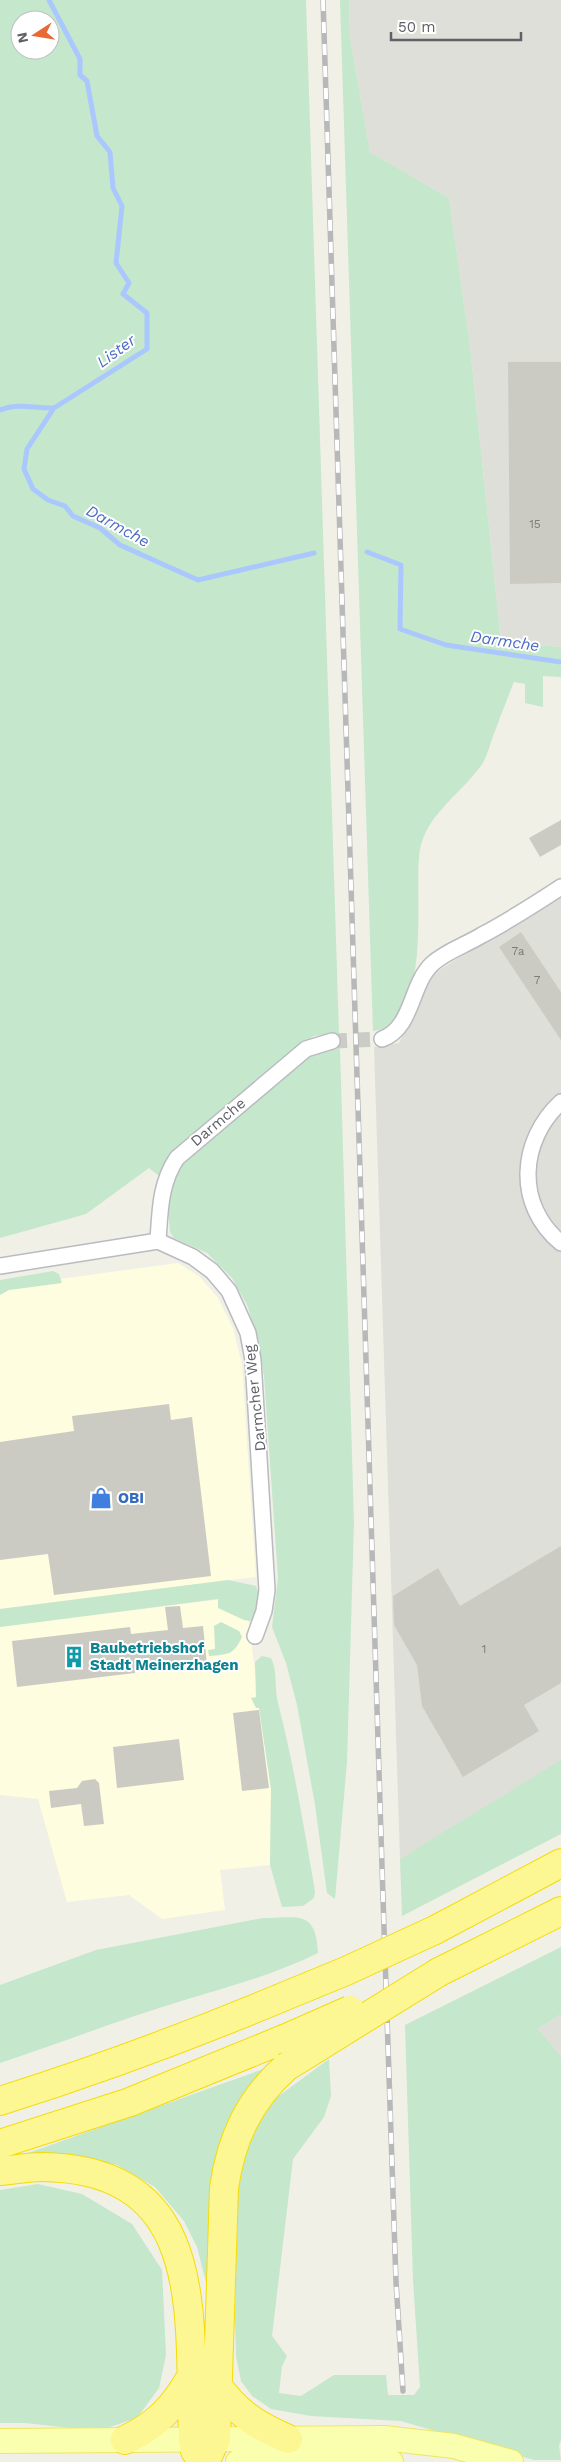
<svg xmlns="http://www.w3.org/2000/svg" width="561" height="2462" font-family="'Work Sans',sans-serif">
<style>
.commercial{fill:#fefddf}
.industrial{fill:#dfdfd9}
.green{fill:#c5e7cc;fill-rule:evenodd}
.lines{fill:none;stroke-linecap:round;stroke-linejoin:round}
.stream{stroke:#aac8fe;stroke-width:5}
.building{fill:#cccbc3}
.street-tunnel{stroke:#ccccc7;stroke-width:15;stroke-dasharray:15 8;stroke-linecap:butt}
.street-casing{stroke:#b9bbc0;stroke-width:18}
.primary-casing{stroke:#f0e661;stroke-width:26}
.highway-casing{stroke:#f5dc03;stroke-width:30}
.street{stroke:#fff;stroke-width:15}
.primary{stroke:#fafeaf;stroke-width:24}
.highway{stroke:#fcf793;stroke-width:28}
.rail-casing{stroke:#b7b8b8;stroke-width:5.5}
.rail{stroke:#fff;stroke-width:4;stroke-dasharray:11;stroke-linecap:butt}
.highway-bridge-casing{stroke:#f5dc03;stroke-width:30;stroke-linecap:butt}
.highway-bridge{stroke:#fcf793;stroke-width:28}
.labels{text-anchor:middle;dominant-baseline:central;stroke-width:4;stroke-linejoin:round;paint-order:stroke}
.number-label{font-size:12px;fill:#7a7c7e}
.street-label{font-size:15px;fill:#5f6167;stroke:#fff}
.shop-label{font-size:15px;font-weight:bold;fill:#366cbe;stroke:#fff;text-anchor:start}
.culture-label{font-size:15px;font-weight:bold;fill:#0d838f;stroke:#fff;text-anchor:start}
.water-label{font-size:16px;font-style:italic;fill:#4b6cc3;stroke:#fff}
</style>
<rect width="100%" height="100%" fill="#f0f0e7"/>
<path class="commercial" d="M178 1263 199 1276 218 1298 233 1328 242 1364 256 1577 0 1609V1287Z
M245 1596 271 1789 270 1865 220 1870 225 1910 162 1919 129 1895 67 1902 38 1799 0 1795V1627Z"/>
<path class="industrial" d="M349 0H561V647L501 642 470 347 449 198 370 152 350 38Z
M561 891V1764L400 1859 374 1047 399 1043 429 977Z
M561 2014V2056L538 2029Z"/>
<path class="green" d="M0 0H306L339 1033 314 1036 298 1046 170 1156 159 1176 149 1168 86 1214 0 1238ZM20 20H50V50H20Z
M340 0H349L350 38 370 152 449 198 470 347 501 642 561 647V677L543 676V707L525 703V684L514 682C506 701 499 720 492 739 489 748 486 760 480 767 459 796 422 817 419 857 415 899 432 1024 373 1031Z
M340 1048 354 1523 347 1762 335 1899 327 1893 315 1805 297 1705 286 1663 272 1627 278 1578 264 1376 258 1338 247 1305 232 1278 207 1253 174 1238 170 1232 168 1207 172 1177 183 1160 308 1055Z
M53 1271 59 1274 62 1283 9 1290 0 1295V1280Z
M228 1580 256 1586C261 1597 260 1614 250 1621L244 1620 218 1608V1599L0 1627V1609Z
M221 1622 239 1631 242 1637C233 1656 228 1654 209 1656L208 1650 215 1649 214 1626Z
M262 1656 271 1658C278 1672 274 1688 278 1703 294 1765 304 1828 315 1891L314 1898 303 1906 282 1907 270 1865 271 1789 259 1708H256L251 1698 256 1697 255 1662Z
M561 1760V1834L402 1916 400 1859Z
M263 1918C298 1918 316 1909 318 1953 265 1979 211 1991 156 2009 103 2026 52 2046 0 2063V1985L96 1950Z
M561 1947V2014L538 2029 561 2056V2440L559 2446 561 2460H534L401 2421 311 2416 271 2409 252 2396 241 2381 236 2356 235 2317 239 2170 254 2130 276 2098 329 2059 331 2096 324 2117 293 2159 272 2336 287 2356 282 2366 279 2393 301 2396 334 2375H386L388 2395H414L420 2387 413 2280 405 2025Z
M269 2067C253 2086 237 2104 226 2126 204 2173 210 2239 208 2290L197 2247 184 2221 155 2187 117 2165 64 2154 20 2156Z
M38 2184 82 2194 132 2224 162 2270 166 2355 159 2388 137 2418 98 2431 25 2423H0V2190Z"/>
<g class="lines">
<path class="stream" d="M54 408 27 449 24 469 33 489 48 500 65 506 73 516 100 528 120 545 198 580 314 553
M0 410C21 402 33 409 54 408L147 349V313L123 294 129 283 116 263 122 206 113 188 110 152 97 136 87 81 80 75V59L49 0
M367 552 401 565 400 629 446 645 561 662"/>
</g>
<path class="building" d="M508 362H561V583L510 584Z
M561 820V845L540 857 529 838Z
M521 932 561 992V1040L499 947Z
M169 1404 171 1420 192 1417 211 1576 54 1595 48 1554 0 1560V1442L74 1431 72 1416Z
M561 1546V1683L524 1705 539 1731 463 1777 422 1706 417 1665 394 1625 393 1596 438 1568 460 1606Z
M180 1606 183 1628 203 1626 207 1665 195 1667 189 1662 135 1668V1673L17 1687 12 1641 130 1627 131 1634 168 1630 165 1607Z
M259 1710 269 1788 242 1791 233 1713Z
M179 1739 184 1780 117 1788 113 1747Z
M95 1779 99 1783 104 1824 84 1826 81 1804 51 1808 49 1791 77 1788 82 1781Z"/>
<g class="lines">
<path class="street-tunnel" d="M332 1041 382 1039"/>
<g class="street-casing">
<path id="street" d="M382 1039C413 1028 410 985 432 964 446 951 466 945 482 935 509 921 535 904 561 887
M561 1102C519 1141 515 1205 561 1243
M158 1241C160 1211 160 1183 177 1158L306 1049 332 1041
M0 1266 158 1241 193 1257 212 1271 229 1291 248 1333 253 1360 267 1590 264 1611 255 1636"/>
</g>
<g class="primary-casing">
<path id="primary" d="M0 2441 384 2438 454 2446 511 2462
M238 2462H391"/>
</g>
<g class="highway-casing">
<path id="highway" d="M435 1930 561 1863
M439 1972 561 1911
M0 2101C95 2071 187 2037 278 1999
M0 2144 130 2102 284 2039
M0 2171C14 2170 28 2167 42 2167 210 2169 188 2319 193 2440L195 2451 204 2462
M217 2385C238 2414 256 2425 288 2439
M125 2440C157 2425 174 2407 191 2377
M205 2462 216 2439 224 2188C231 2139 249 2100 286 2067"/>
</g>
<use href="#street" class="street"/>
<use href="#primary" class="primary"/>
<use href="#highway" class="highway"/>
<g class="rail-casing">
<path id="rail" d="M323 0 383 1898 396 2282 403 2391"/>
</g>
<use href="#rail" class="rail"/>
<g class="highway-bridge-casing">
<path id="highway-bridge" d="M278 1999 346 1971 435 1930
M284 2039 350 2010
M286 2067 439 1972"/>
</g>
<use href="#highway-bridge" class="highway-bridge"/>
</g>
<defs>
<g id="shop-bare" transform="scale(1.725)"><path d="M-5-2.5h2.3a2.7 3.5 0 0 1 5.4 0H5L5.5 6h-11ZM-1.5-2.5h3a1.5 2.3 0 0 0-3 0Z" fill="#3f7fe0" stroke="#fff" stroke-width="2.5" paint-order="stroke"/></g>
<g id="building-bare" transform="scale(1.725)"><path d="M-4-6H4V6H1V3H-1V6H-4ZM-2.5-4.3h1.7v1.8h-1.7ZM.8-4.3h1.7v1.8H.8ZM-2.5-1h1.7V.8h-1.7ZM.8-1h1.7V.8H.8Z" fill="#0f9aa8" stroke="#fff" stroke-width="2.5" paint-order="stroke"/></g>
</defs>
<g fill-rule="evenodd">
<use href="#shop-bare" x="101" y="1498"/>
<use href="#building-bare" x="74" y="1657"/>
</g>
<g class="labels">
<g class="number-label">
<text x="535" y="524">15</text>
<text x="518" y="951">7a</text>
<text x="537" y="980">7</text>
<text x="484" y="1649">1</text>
</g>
<g class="street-label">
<text transform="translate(218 1122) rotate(-40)">Darmche</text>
<text transform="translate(255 1398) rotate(-96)">Darmcher Weg</text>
</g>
<g class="shop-label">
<text x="118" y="1498">OBI</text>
</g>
<g class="culture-label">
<text x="90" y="1648">Baubetriebshof<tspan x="90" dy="17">Stadt Meinerzhagen</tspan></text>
</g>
<g class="water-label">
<text transform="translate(116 351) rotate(-36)">Lister</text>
<text transform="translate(118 526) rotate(29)">Darmche</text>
<text transform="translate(505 641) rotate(8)">Darmche</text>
</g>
</g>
<g transform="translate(35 35) rotate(258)"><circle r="24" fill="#ffffff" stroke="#bfc0c2"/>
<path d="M0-4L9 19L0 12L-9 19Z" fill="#e86936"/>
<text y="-8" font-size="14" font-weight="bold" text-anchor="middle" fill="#5f6167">N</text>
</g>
<path d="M391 32v8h130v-8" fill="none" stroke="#5f6167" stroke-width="2.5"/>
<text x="398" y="32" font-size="15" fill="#5f6167" stroke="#ffffff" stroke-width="4" paint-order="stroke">50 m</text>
</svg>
